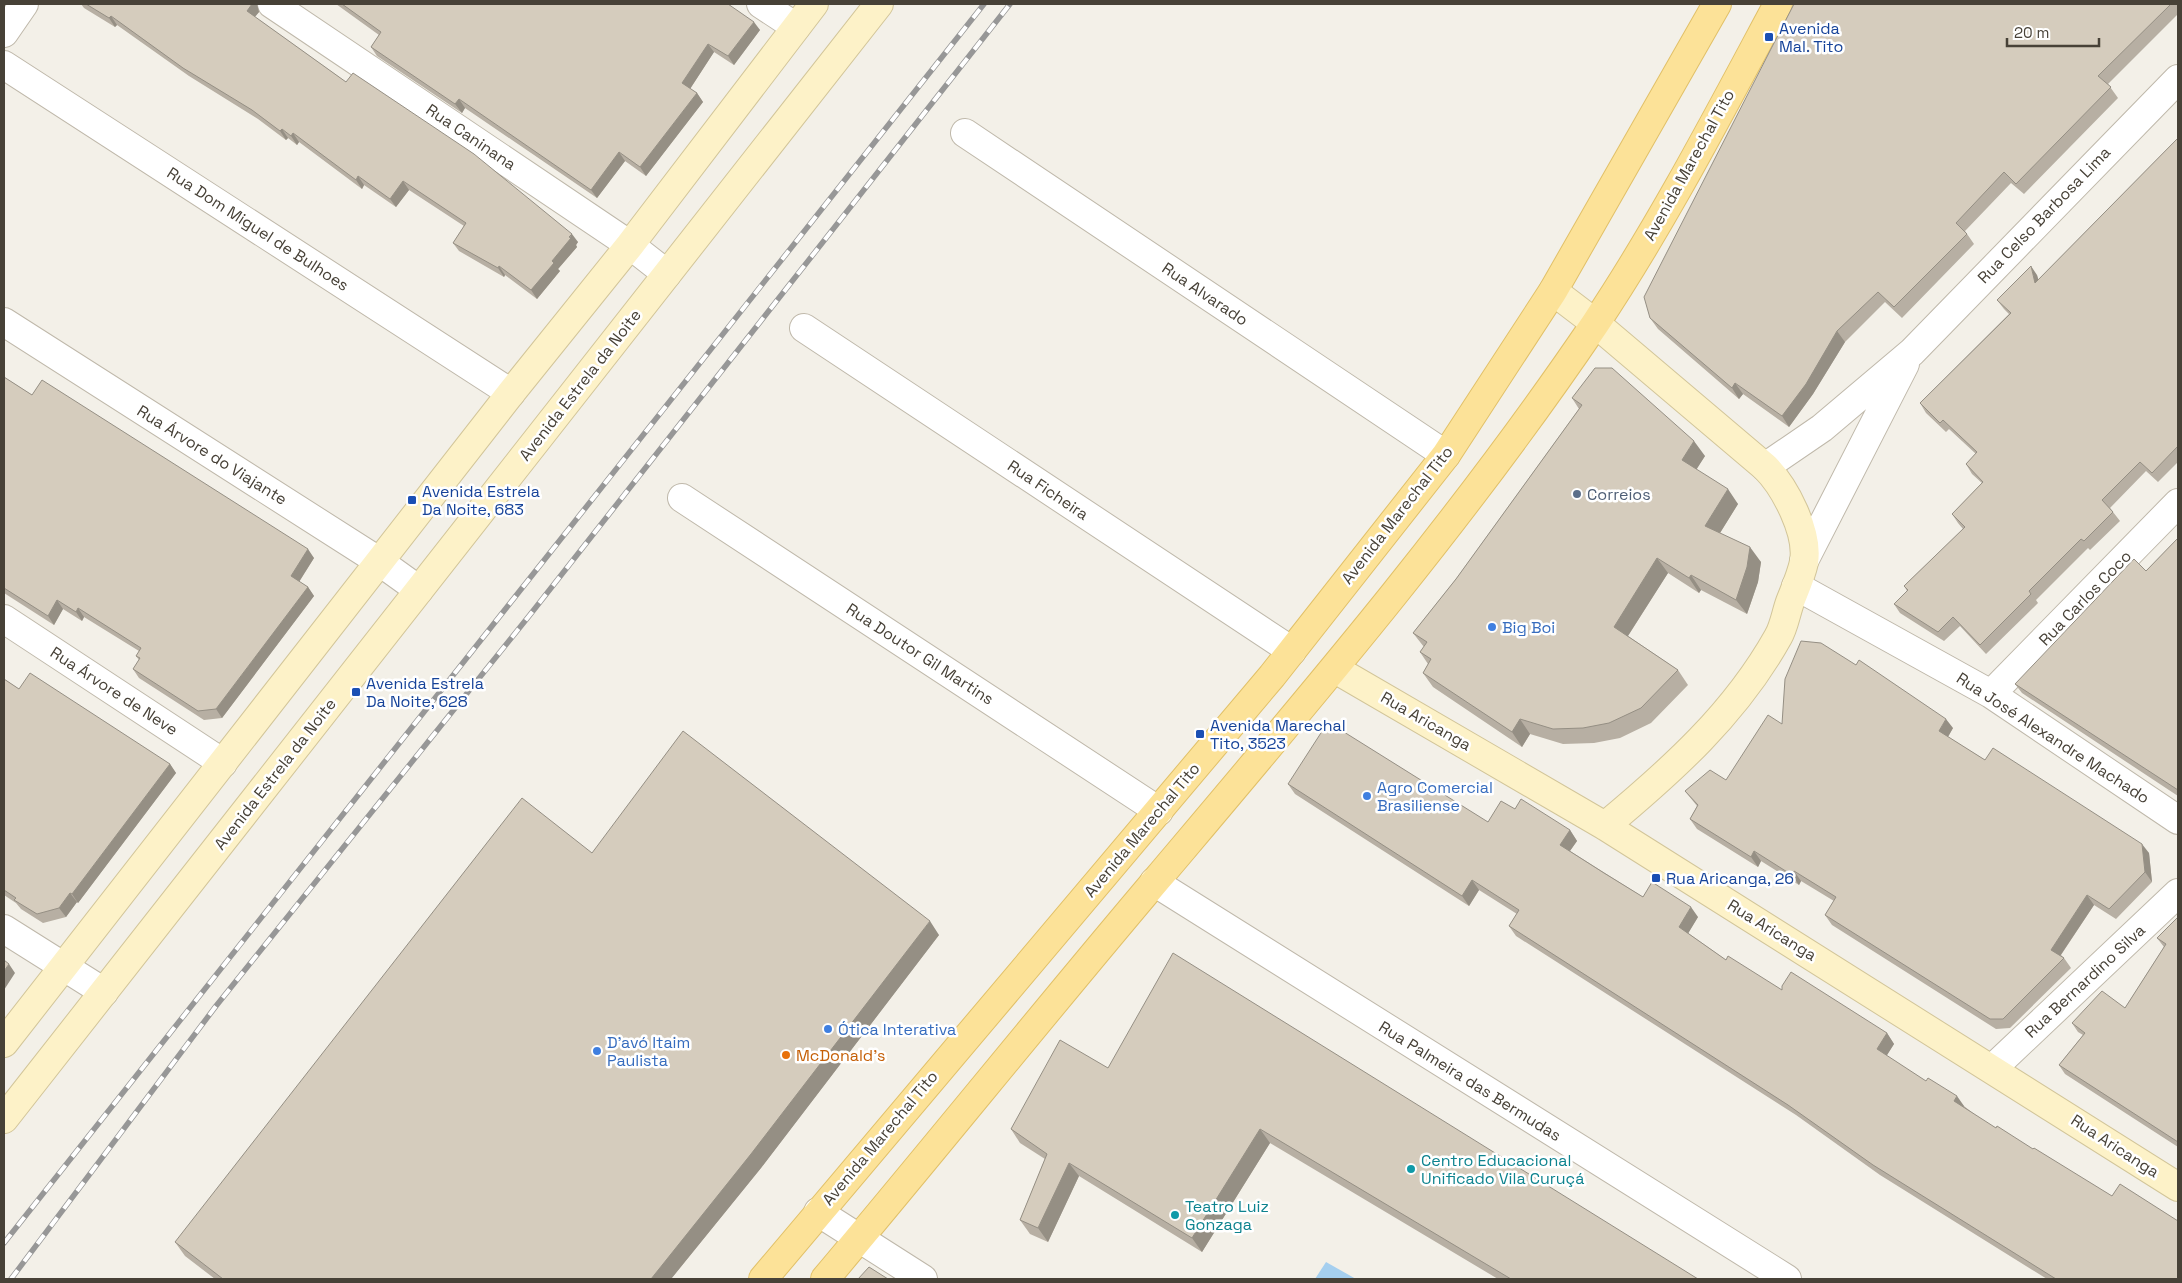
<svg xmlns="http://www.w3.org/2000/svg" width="2182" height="1283" font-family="'Space Grotesk',sans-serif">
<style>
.water{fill:#a5cfef}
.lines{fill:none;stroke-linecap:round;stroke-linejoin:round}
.street-casing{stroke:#bfb8aa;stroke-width:30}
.secondary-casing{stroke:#d2c599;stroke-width:30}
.primary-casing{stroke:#e1c068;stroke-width:30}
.street{stroke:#fff;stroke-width:28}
.secondary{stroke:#fdf2c8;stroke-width:28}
.primary{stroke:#fce298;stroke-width:28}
.rail-casing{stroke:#979797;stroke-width:5.5}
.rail{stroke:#fff;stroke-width:4;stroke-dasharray:11;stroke-linecap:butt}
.wall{fill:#b7afa3}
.shaded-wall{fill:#958f84}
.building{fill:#d5ccbd;stroke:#958f84}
.transit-dot{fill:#1a4fb4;stroke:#fff;stroke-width:2}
.service-dot{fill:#5c6f8a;stroke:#fff;stroke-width:2}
.shop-dot{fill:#3f7fe0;stroke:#fff;stroke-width:2}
.food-dot{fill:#e8710a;stroke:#fff;stroke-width:2}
.culture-dot{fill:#0f9aa8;stroke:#fff;stroke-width:2}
.labels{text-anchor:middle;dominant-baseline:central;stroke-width:5;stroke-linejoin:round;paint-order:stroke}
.transit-label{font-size:16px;fill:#164399;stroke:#fff;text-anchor:start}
.street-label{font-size:16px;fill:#474137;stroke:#fff}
.service-label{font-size:16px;fill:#4e5e75;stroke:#fff;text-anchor:start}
.shop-label{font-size:16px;fill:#366cbe;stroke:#fff;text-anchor:start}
.food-label{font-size:16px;fill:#c56008;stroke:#fff;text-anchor:start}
.culture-label{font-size:16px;fill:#0d838f;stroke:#fff;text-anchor:start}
</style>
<rect width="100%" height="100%" fill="#f3f0e8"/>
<path class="water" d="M1326 1262 1356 1279H1315Z"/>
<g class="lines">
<g class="street-casing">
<path id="street" d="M272 4 630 245 667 274
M761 4 796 27
M4 33 24 4
M4 65 511 393
M965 133 1446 455
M4 322 380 562 419 590
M804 328 1292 651
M1765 467 1822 428 1912 352 2178 79
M682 498 1159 811
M1804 561 1905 364
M1796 586 1991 694 2178 820
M4 619 223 763
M1991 694 2178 503
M1154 882 1787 1279
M4 929 104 992
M1993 1068 2178 893
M818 1212 923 1279"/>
</g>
<g class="secondary-casing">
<path id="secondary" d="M1553 291 1595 323 1765 467C1785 487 1809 533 1804 562 1801 576 1795 589 1790 602 1786 613 1784 627 1778 637 1735 714 1671 771 1605 826
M1335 669 1605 826 2178 1187
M4 1043 511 393 630 245 814 4
M4 1119 879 4"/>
</g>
<g class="primary-casing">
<path id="primary" d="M763 1279 1272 676 1446 455 1553 291 1717 4
M825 1279C937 1146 1046 1010 1158 878 1310 698 1463 519 1595 324 1663 222 1720 112 1778 4"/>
</g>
<use href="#street" class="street"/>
<use href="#secondary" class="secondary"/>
<use href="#primary" class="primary"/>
<g class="rail-casing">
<path id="rail" d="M4 1243 984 4
M11 1279 216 1006 529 616 1010 4"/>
</g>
<use href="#rail" class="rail"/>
</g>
<path class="wall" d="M81 4H257L259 12 255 17 346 82 578 242 576 245 577 247 558 269 560 271 537 299 505 275 504 277 459 251 453 243 464 226 409 190 396 207 364 185 362 189 299 142 297 145 288 138 286 140 258 119 189 76 117 25 115 27 84 8Z
M336 4H728L760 30 734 65 714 52 690 89 697 93 703 102 646 176 625 161 597 198 465 108 462 113 377 56 371 47 379 35Z
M1794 4H2178V14L2108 84 2118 98 2024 194 2011 183 1965 231 1974 244 1902 318 1885 302 1845 342 1813 394 1789 427 1743 394 1739 399 1658 329 1650 318Z
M2178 138V462L2158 482 2146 471 2110 508 2113 512 2120 521 2090 550 2088 548 2036 600 2038 603 1986 654 1960 626 1944 641 1900 613 1894 604 1907 591 1904 586 1963 529 1958 523 1952 514 1982 483 1972 474 1966 464 1976 454 1949 429 1946 432 1926 413 1920 403 2009 314 2004 309 1997 300 2037 275 2038 280Z
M4 377 32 395 314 558 299 582 308 587 314 596 222 718 204 720 139 678 133 669 139 660 136 656 139 651 84 617 82 621 63 609 54 625 4 593Z
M1572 398 1705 456 1696 469 1738 504 1720 533 1761 562 1758 582 1747 614 1701 590 1699 593 1668 573 1628 636 1678 670 1688 685 1651 723 1620 738 1594 743 1563 744 1530 734 1522 747 1433 687 1423 673 1428 664 1420 652 1424 647 1413 633 1456 579 1579 409Z
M2178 538V796L2022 693 2015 684 2146 571Z
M4 679 19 689 170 764 176 773 78 903 77 902 66 917 43 923 21 909 16 903 4 895Z
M1782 724 1953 728 1948 737 1985 760 2149 853 2152 882 2116 919 2094 905 2061 955 2064 958 2071 968 2010 1028 1996 1029 1832 925 1825 915 1834 901 1801 881 1799 885 1761 861 1758 867 1697 829 1690 819 1697 806 1685 791 1726 780Z
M1288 784 1488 822 1515 809 1570 830 1577 841 1570 851 1643 897 1698 917 1688 933 1726 960 1782 990 1887 1033 1894 1044 1886 1056 1964 1106 2178 1279H2047L1880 1175 1796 1115 1516 936 1509 926 1517 914 1479 890 1469 906 1295 794Z
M592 853 939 935 761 1168 671 1279H215L185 1256 175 1242Z
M2178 917V1147L2065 1074 2059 1065 2083 1035 2078 1032 2072 1023 2125 1008 2164 947 2157 938Z
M1108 1068 1698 1279H1498L1270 1143 1202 1252 1079 1176 1048 1242 1030 1234 1020 1220 1045 1159 1020 1143 1011 1129Z"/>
<path class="shaded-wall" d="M252 4H257L259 12 253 19 247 11Z
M111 16 117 25 115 27 109 18Z
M754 22 760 30 734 65 728 56Z
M708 44 714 52 688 92 682 83Z
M697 93 703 102 646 176 640 167Z
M459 99 465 108 462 113 455 104Z
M282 129 288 138 286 140 280 131Z
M293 133 299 142 297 145 291 136Z
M619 152 625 161 597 198 591 190Z
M358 176 364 185 362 189 356 180Z
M403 181 409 190 396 207 390 199Z
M572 234 578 242 576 245 577 247 558 269 560 271 537 299 531 290Z
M499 266 505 275 504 277 498 268Z
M2031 266 2037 275 2042 292 2035 283Z
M1837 331 1845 342 1813 394 1789 427 1782 416Z
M1735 383 1743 394 1739 399 1732 388Z
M1694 441 1705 456 1693 475 1682 460Z
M1728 489 1738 504 1715 541 1705 526Z
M1750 547 1761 562 1758 582 1747 614 1736 600Z
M308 549 314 558 297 585 291 576Z
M1657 558 1668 573 1624 642 1614 627Z
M1691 575 1701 590 1699 593 1689 578Z
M308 587 314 596 222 718 216 709Z
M57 600 63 609 54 625 48 616Z
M78 608 84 617 82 621 76 612Z
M1520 719 1530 734 1522 747 1512 732Z
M1946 719 1953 728 1946 740 1939 731Z
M170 764 176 773 78 903 72 894Z
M1570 830 1577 841 1567 855 1560 845Z
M2142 844 2149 853 2152 882 2145 872Z
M1754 851 1761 861 1758 867 1751 857Z
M1794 871 1801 881 1799 885 1792 875Z
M1472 880 1479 890 1469 906 1462 896Z
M70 893 77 902 66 917 59 908Z
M2087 895 2094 905 2058 959 2051 950Z
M1691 907 1698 917 1686 937 1679 927Z
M930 921 939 935 761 1168 671 1279H651Z
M9 964 15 973 4 990V971Z
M1887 1033 1894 1044 1884 1060 1877 1049Z
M1957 1096 1964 1106 1961 1111 1954 1101Z
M1260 1129 1270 1143 1202 1252 1192 1238Z
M1069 1163 1079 1176 1048 1242 1038 1228Z"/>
<path class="building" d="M86 4H252L247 11 346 82 353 73 474 154 572 234 569 237 571 238 552 261 554 263 531 290 499 266 498 268 453 243 466 223 403 181 390 199 358 176 356 180 293 133 291 136 282 129 280 131 252 110 183 68 111 16 109 18Z
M342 4H728L754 22 728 56 708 44 682 83 697 93 640 167 619 152 591 190 459 99 455 104 371 47 381 32Z
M1794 4H2171L2098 76 2111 87 2016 184 2004 172 1956 223 1967 234 1894 307 1878 292 1837 331 1806 384 1782 416 1735 383 1732 388 1650 318 1644 297Z
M2178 138V446L2152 473 2140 462 2102 500 2113 512 2084 541 2081 539 2029 591 2031 594 1980 645 1953 617 1938 632 1894 604 1908 590 1904 586 1965 527 1952 514 1983 482 1966 464 1977 452 1943 420 1940 423 1920 403 2011 313 1997 300 2031 266 2035 283Z
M1595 368H1612L1694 441 1682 460 1728 489 1705 526 1750 547 1747 567 1736 600 1691 575 1689 578 1657 558 1614 627 1678 670 1641 708 1609 723 1583 728 1553 729 1520 719 1512 732 1423 673 1431 659 1420 652 1427 642 1413 633 1456 579 1582 405 1572 398Z
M4 377 32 395 42 380 308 549 291 576 308 587 216 709 198 711 133 669 140 658 136 656 141 648 78 608 76 612 57 600 48 616 4 588Z
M2178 538V790L2015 684 2134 559 2146 571Z
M1801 641 1821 643 1856 665 1859 660 1946 719 1939 731 1985 760 1993 748 2142 844 2145 872 2109 909 2087 895 2051 950 2064 958 2003 1019H1990L1825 915 1836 897 1794 871 1792 875 1754 851 1751 857 1690 819 1698 805 1685 791 1710 770 1726 780 1768 715 1782 724 1785 679Z
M30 673 170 764 72 894 70 893 59 908 37 914 14 900 16 898 4 890V679L19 689Z
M1328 722 1488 822 1501 801 1515 809 1521 799 1570 830 1560 845 1604 873 1643 897 1652 882 1691 907 1679 927 1726 960 1728 956 1782 990V986L1791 972 1887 1033 1877 1049 1926 1081 1928 1078 1957 1096 1954 1101 1996 1128 1997 1126 2033 1149 2034 1148 2112 1196 2120 1184 2178 1221V1279H2056L1873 1165 1788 1105 1509 926 1519 910 1472 880 1462 896 1288 784Z
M683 731 930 921 751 1154 651 1279H223L175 1242 522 798 592 853Z
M2178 917V1142L2059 1065 2085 1033 2072 1023 2102 991 2125 1008 2166 944 2157 938Z
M1173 953 1698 1279H1511L1260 1129 1192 1238 1069 1163 1038 1228 1020 1220 1047 1154 1011 1129 1060 1040 1108 1068Z
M4 960 9 964 4 971Z
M869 1267 888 1279H858Z"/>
<g class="transit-dot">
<rect x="1764" y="32" width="10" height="10" rx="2.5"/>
<rect x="407" y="495" width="10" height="10" rx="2.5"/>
<rect x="351" y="687" width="10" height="10" rx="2.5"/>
<rect x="1195" y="729" width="10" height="10" rx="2.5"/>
<rect x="1651" y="873" width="10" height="10" rx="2.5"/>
</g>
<circle class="service-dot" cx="1577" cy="494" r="5"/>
<g class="shop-dot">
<circle cx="1492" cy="627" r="5"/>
<circle cx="1367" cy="796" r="5"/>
<circle cx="828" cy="1029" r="5"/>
<circle cx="597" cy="1051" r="5"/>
</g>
<circle class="food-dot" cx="786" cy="1055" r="5"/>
<g class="culture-dot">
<circle cx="1411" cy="1169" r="5"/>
<circle cx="1175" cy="1215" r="5"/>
</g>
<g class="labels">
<g class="transit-label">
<text x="1779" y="28">Avenida<tspan x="1779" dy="18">Mal. Tito</tspan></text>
<text x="422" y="491">Avenida Estrela<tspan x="422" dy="18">Da Noite, 683</tspan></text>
<text x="366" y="683">Avenida Estrela<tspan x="366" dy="18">Da Noite, 628</tspan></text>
<text x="1210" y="725">Avenida Marechal<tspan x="1210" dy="18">Tito, 3523</tspan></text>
<text x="1666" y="878">Rua Aricanga, 26</text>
</g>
<g class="street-label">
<text transform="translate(471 137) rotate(34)">Rua Caninana</text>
<text transform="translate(1689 165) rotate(-61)">Avenida Marechal Tito</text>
<text transform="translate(2044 215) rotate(-46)">Rua Celso Barbosa Lima</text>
<text transform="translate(258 229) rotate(33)">Rua Dom Miguel de Bulhoes</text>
<text transform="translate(1205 294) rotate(34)">Rua Alvarado</text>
<text transform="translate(580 385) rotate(-52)">Avenida Estrela da Noite</text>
<text transform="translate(212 455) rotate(32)">Rua Árvore do Viajante</text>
<text transform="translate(1048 490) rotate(34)">Rua Ficheira</text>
<text transform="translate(1397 515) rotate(-52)">Avenida Marechal Tito</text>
<text transform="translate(2085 598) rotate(-46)">Rua Carlos Coco</text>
<text transform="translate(920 654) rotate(33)">Rua Doutor Gil Martins</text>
<text transform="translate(114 691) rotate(33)">Rua Árvore de Neve</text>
<text transform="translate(1426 721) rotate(30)">Rua Aricanga</text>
<text transform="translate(2053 738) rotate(33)">Rua José Alexandre Machado</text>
<text transform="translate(275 774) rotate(-52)">Avenida Estrela da Noite</text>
<text transform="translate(1142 830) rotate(-50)">Avenida Marechal Tito</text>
<text transform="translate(1772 930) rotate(32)">Rua Aricanga</text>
<text transform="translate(2085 981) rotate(-43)">Rua Bernardino Silva</text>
<text transform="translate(1470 1081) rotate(32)">Rua Palmeira das Bermudas</text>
<text transform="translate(880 1138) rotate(-50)">Avenida Marechal Tito</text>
<text transform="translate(2115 1146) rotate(33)">Rua Aricanga</text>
</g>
<g class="service-label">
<text x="1587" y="494">Correios</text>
</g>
<g class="shop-label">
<text x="1502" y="627">Big Boi</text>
<text x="1377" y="787">Agro Comercial<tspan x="1377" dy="18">Brasiliense</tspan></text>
<text x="838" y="1029">Ótica Interativa</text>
<text x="607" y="1042">D’avó Itaim<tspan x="607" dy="18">Paulista</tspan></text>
</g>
<g class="food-label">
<text x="796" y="1055">McDonald's</text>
</g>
<g class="culture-label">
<text x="1421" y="1160">Centro Educacional<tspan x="1421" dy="18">Unificado Vila Curuçá</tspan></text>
<text x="1185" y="1206">Teatro Luiz<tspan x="1185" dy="18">Gonzaga</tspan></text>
</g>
</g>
<rect width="2182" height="1283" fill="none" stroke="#474137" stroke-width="10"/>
<path d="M2007 38v8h92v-8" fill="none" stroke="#474137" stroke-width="2.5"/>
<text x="2014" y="38" font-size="15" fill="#474137" stroke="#ffffff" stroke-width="4" paint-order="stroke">20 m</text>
</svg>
